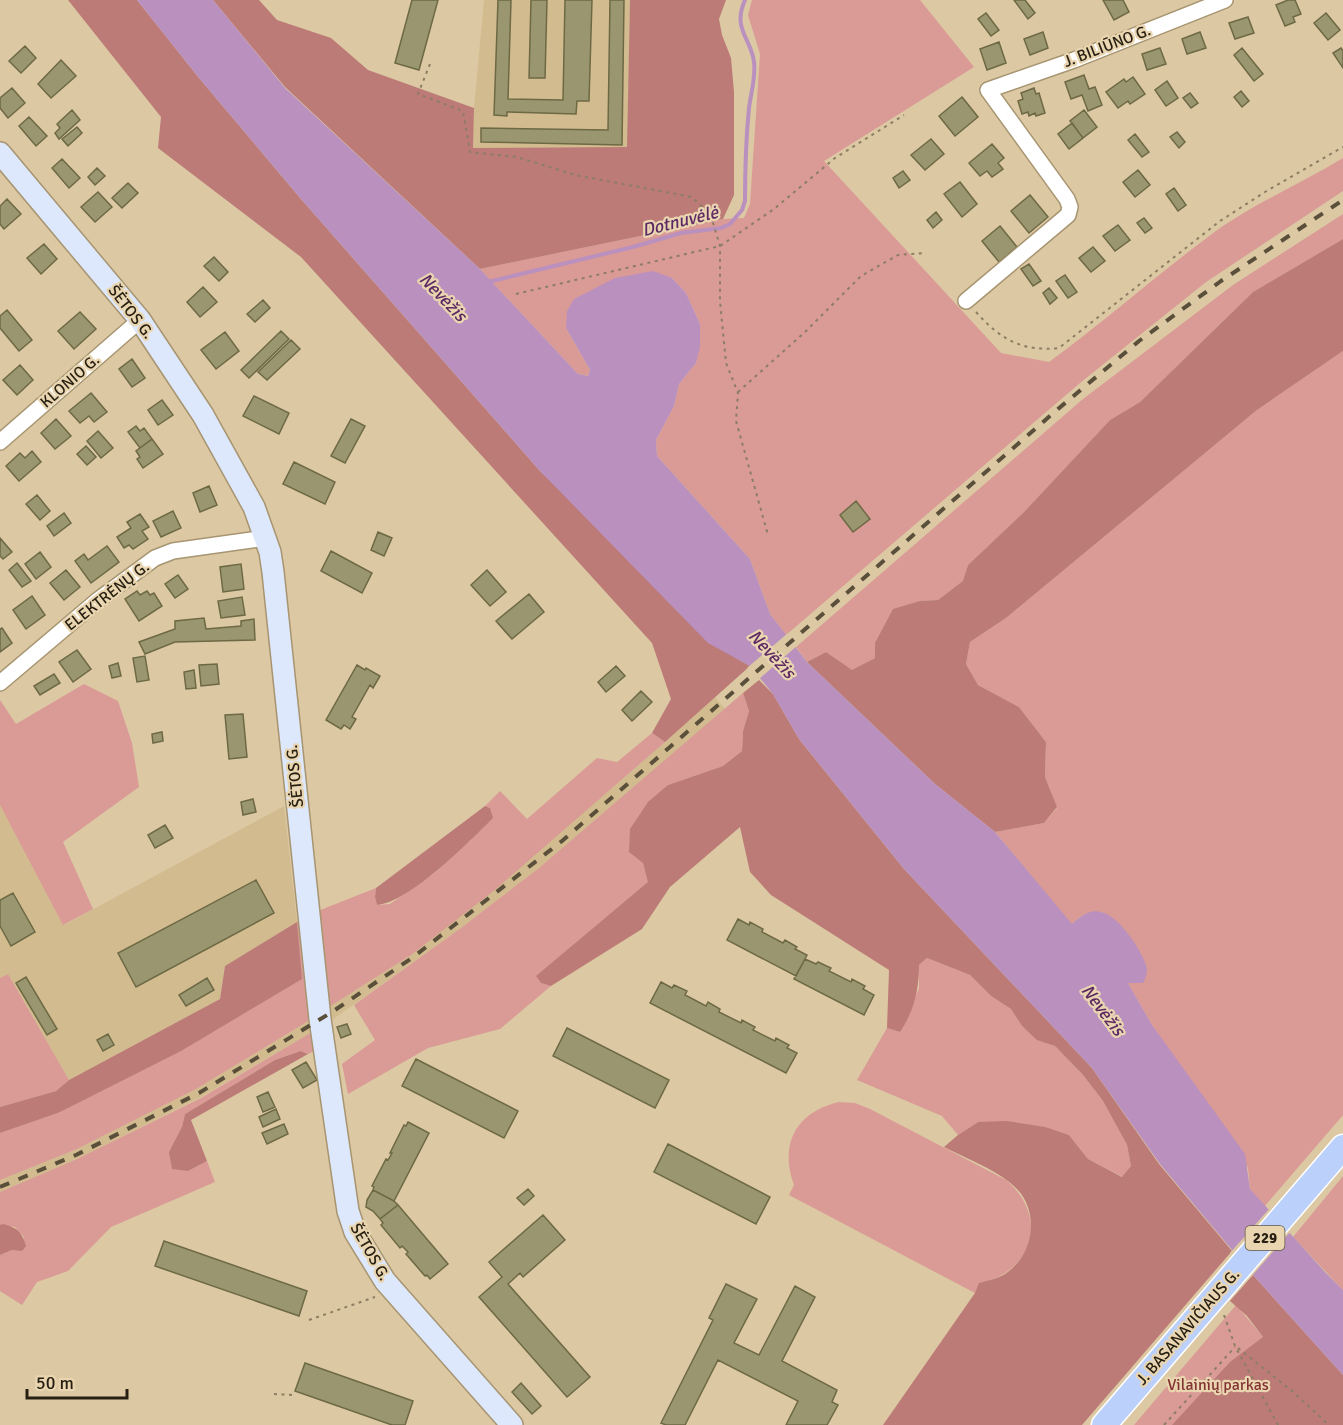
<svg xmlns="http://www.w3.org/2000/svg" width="1343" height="1425" font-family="Signika,sans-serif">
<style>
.built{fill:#d2bb8f}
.green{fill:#da9a96}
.forest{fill:#bc7b77}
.water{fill:#ba90bf}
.pier{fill:#dcc8a3}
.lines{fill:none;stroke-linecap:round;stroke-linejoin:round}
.stream{stroke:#ba90bf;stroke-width:4}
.building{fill:#9a9770;stroke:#6d6944;stroke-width:1.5}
.minor-casing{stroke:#a79571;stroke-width:18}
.secondary-casing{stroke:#a79571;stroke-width:24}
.primary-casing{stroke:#fff;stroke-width:27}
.path{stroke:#8c7e63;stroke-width:2;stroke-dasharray:3 4.5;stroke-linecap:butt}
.minor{stroke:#fff;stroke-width:15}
.secondary{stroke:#dde8fc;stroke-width:21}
.primary{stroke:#bbd0fa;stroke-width:24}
.rail{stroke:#594f3a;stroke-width:4;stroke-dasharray:10 10;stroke-linecap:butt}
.labels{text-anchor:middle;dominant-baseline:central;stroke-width:4.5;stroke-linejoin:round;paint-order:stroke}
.shield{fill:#e9d5b0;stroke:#615641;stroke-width:1.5}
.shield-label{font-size:15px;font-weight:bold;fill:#272012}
.street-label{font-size:16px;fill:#272012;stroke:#e9d5b0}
.park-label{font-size:16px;fill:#833333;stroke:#e9d5b0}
.water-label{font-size:18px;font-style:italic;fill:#5e2a64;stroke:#e9d5b0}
</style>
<rect width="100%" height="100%" fill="#dcc8a3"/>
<path class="built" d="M484 0H630L628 147 472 148 474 108Z
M715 697 725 709 539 868 461 928 332 1020 329 1007 411 955 624 778Z
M0 805 64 925 284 806 297 922 225 966 220 999 69 1080 8 974 0 978Z
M310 1020 312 1032 201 1097 77 1159 0 1192V1180L77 1149 196 1089Z"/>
<path class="green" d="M752 0H920L974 67 824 161 1001 353 1049 362C1104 322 1154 277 1208 237 1250 205 1299 185 1343 158V191L1206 282 1080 383 786 635 770 614 750 559 657 456 656 440 674 406 679 384 696 363 700 324 686 293 672 278 566 328 590 370 588 376 578 374 480 269 723 219 744 218 750 204 760 54 748 15Z
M1343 214V239L1253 292 1140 402 1110 420 1024 512 968 565 964 581 938 600 920 601 875 658 851 671 826 652 807 662 796 647 1083 399 1233 285Z
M1343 351V1115L1264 1207 1250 1189 1248 1168 1152 1025 1128 983 1131 982 1102 912C1088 912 1081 914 1072 925L995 832 1044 823 1057 808 1045 777 1046 742 1019 707 978 685 966 664 970 642 1006 618 1257 410Z
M84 684 118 701 132 743 139 787 63 842 93 909 63 925 0 805V700L16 724Z
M743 693 749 711 743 731 742 751 723 766 668 785 643 863 649 882 537 976 541 983 551 986 500 1029 428 1048 348 1094 342 1064 375 1040 354 1005 461 928 539 868Z
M652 733 665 742 496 889 411 955 329 1007 318 911 376 888 375 897 377 905 390 904 437 871 471 840 490 808 485 806 500 791 527 819 597 758 617 762Z
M304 918 310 1020 196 1089 77 1149 0 1180V1133L58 1113 301 979 297 922Z
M927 958 970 975 991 996 1011 1009 1022 1026 1037 1039 1055 1046 1083 1075 1103 1101 1127 1145 1131 1166 1123 1177 1088 1159 1069 1135 978 1122 958 1135 942 1116 857 1080 887 1028 900 1032 919 988V965Z
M8 974 69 1080 56 1091 0 1107V978Z
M312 1032 314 1051 308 1054 299 1051 275 1060 185 1114 182 1127 188 1171 207 1161 215 1182 111 1227 68 1271 37 1282 22 1305 0 1291V1255L12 1250H22L24 1237 15 1227 0 1225V1192L77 1159 201 1098Z
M839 1102 855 1103 870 1109 1006 1180C1049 1217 1034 1271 980 1283L975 1293 789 1195 794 1185C779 1144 796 1112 839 1102Z
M1343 1176V1290L1293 1237Z
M1236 1305 1263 1337 1284 1425H1134Z"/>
<path class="forest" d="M68 0H137L199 78 301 199 540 471 736 658 750 666 665 742 652 733 671 699 652 643 301 257 158 148 161 117Z
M213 0H259L277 20 331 38 368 70 474 108 473 148 627 147 630 0H726L719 19 722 35 731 58 734 92V195L723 219 480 269 285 87Z
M1343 239V351L1257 410 1006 618 970 642 966 664 978 685 1019 707 1046 742 1045 777 1057 807 1044 823 995 832 935 784 807 662 826 652 852 670 875 658V643L893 609 920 601 938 600 963 581 968 565 1024 512 1110 420 1140 402 1253 292Z
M759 680 773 694 799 739 904 869 1092 1068 1159 1164 1232 1251 1082 1425H883L975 1293 979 1283C990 1280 1001 1278 1009 1271 1034 1252 1039 1212 1017 1189 1000 1171 967 1159 944 1147L958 1135 978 1122 1007 1121 1045 1127 1069 1135 1088 1159 1122 1177 1131 1166 1127 1145 1103 1101 1083 1075 1055 1046 1037 1040 1022 1026 1011 1009 991 996 970 975 927 958 919 965C919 990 914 1011 900 1032L887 1028 889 970 771 895 750 872 740 827 670 887 642 929 551 986 541 983 536 976 648 882 643 863 629 852 630 829 648 802 668 785 723 766 742 751 743 731 749 711 743 693Z
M485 806 490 808 493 818C469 842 410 902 377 905L375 897 376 888Z
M297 922 302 979 181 1051 58 1113 0 1133V1107L56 1091 69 1080 220 999 225 966Z
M300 1051 308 1054 191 1120 207 1161 188 1171 172 1169 169 1152 182 1127 185 1114 275 1060Z
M3 1224C18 1228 22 1232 26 1246L22 1251 12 1250 0 1255V1225Z
M1253 1275 1343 1375V1425H1172L1230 1362 1263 1337 1247 1316 1230 1301Z"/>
<path class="water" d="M137 0H213L285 88 480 269 578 374 588 376 590 370 566 328 567 311 574 299 615 278 653 271 672 278 686 293 700 324V347L696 363 679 384 674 406 656 440 657 456 750 559 770 614 807 662 935 784 995 832 1072 924C1080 917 1089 909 1101 912 1118 915 1141 949 1146 965 1148 971 1146 977 1143 983H1128L1152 1025 1245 1154 1250 1189 1325 1272 1343 1290V1375L1253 1275 1160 1164 1092 1068 904 869 799 739 773 694 750 666 708 643 540 471 301 199 199 78Z"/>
<path class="pier" d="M788 633 798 645 757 681 747 668Z
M1270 1208 1291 1231 1251 1277 1230 1253Z"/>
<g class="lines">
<path class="stream" d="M488 282 633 247 681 233 721 228 730 224 742 210 745 201C745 170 746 138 749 108 751 92 756 78 754 62 751 38 732 29 745 0"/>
</g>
<path class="building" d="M412 0H438L419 70 395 63Z
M498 0H511L508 99 563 100 565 0H592L589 101H577L576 114 507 112V116L494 115Z
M531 0H547L545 78H529Z
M610 0H624L622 145 481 142V128L608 130Z
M1014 0H1025L1035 13 1028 19Z
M1103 0H1123L1129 12 1114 20Z
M1288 0H1295L1301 14 1293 17 1295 22 1285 26 1276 5Z
M986 13 999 30 991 36 978 19Z
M1326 13 1340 30 1328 40 1314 23Z
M1248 17 1254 33 1235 39 1229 23Z
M1043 32 1048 48 1030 55 1024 39Z
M1200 32 1206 48 1187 54 1182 39Z
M999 42 1006 63 987 70 980 49Z
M25 46 36 58 21 73 9 61Z
M1160 48 1166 64 1147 70 1142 54Z
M1242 48 1263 74 1254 81 1234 55Z
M1341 48 1343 51V68L1333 53Z
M61 60 76 76 51 98 38 84Z
M1084 75 1089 89 1095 87 1102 105 1088 111 1082 95 1071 99 1065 82Z
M1133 77 1145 94 1130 104 1128 101 1118 108 1106 92 1124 79 1126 82Z
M1167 81 1178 98 1166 106 1155 90Z
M12 88 25 103 8 118 0 108V98Z
M1034 88 1036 94 1039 93 1045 113 1036 116 1035 113 1029 116 1028 112 1022 114 1018 101 1023 99 1021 93Z
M1241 91 1249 101 1242 107 1234 97Z
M1190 93 1198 103 1191 108 1183 98Z
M962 97 978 117 955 136 939 116Z
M72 110 80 120 59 139 55 133 60 128 57 124Z
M1084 110 1097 127 1083 138 1070 121Z
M29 117 47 136 36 146 19 126Z
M1072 123 1083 138 1069 149 1058 134Z
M77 127 82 133 68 146 62 139Z
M1177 132 1185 142 1179 148 1170 137Z
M1135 134 1149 152 1142 157 1128 140Z
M931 139 944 154 925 170 911 155Z
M992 144 1004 158 998 163 1003 169 992 177 987 171 980 176 969 163Z
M62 159 80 178 69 188 52 168Z
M97 168 105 176 95 185 88 177Z
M1138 170 1150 185 1135 197 1123 182Z
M903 171 910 180 899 188 893 178Z
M960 182 977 204 962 217 944 194Z
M128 183 138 193 122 208 112 198Z
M1174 188 1186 205 1178 211 1166 194Z
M98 192 112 207 95 222 81 207Z
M1030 195 1048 217 1029 233 1011 211Z
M7 199 21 214 4 229 0 224V206Z
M936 212 942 220 933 228 927 220Z
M1144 218 1152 228 1145 233 1137 223Z
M1118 225 1130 240 1115 251 1103 236Z
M1000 226 1017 247 999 262 982 241Z
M44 244 57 259 41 274 27 258Z
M1093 247 1105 261 1091 272 1079 258Z
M214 257 228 272 219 281 204 266Z
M1029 264 1041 281 1033 286 1021 269Z
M1065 275 1077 292 1068 298 1056 281Z
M203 287 217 302 200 317 187 302Z
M1049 288 1057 298 1050 304 1043 293Z
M263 300 270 308 255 322 247 314Z
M7 310 32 340 19 351 0 328V316Z
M80 312 96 329 74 349 58 331Z
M281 331 289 339 249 378 241 370Z
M225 332 239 351 216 369 201 350Z
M291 340 300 349 267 380 258 372Z
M132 359 145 378 132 387 119 369Z
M20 365 33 380 17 395 3 380Z
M91 393 107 412 94 422 89 416 80 423 69 411Z
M254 396 289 413 279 434 243 416Z
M162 400 173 415 158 425 148 410Z
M56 419 71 436 55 449 41 433Z
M351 419 365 426 345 463 331 456Z
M136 426 140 431 144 428 152 439 140 448 128 432Z
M98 431 113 448 101 458 87 441Z
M152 439 163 454 143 468 137 459 140 457 136 451Z
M86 446 96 457 87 465 77 454Z
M32 451 41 462 19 481 6 466 20 453 25 458Z
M294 462 335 482 325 504 283 484Z
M209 486 217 505 200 512 193 493Z
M37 495 50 511 40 520 26 504Z
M856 501 870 519 853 532 840 515Z
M173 511 181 528 161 537 153 521Z
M64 513 71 523 54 536 47 526Z
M140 514 149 527 142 531 148 539 133 549 129 545 124 548 117 537 131 528 127 522Z
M378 532 392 538 384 556 371 550Z
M0 538 12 552 3 559 0 556Z
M107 546 119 562 91 583 75 561 84 554 88 560Z
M331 551 372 573 362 593 321 571Z
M40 552 51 567 36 579 25 564Z
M17 563 31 581 22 587 9 570Z
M241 564 244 589 223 592 220 567Z
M66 570 80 587 64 600 50 583Z
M487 570 506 592 490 606 471 585Z
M178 575 188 589 175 598 165 584Z
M137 591 140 595 147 591 150 595 154 593 162 606 139 621 125 599Z
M529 594 544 612 512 639 496 621Z
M32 596 45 615 26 629 13 610Z
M242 597 245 615 221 618 218 601Z
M204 618 206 629 241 626V621L254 619 255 640 175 642 145 654 139 642 175 629V621Z
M2 628 12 643 0 652V629Z
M77 650 91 669 73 682 59 662Z
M145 656 149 680 137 682 133 658Z
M118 663 121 676 112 678 109 666Z
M217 664 219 684 201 686 199 665Z
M357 665 365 670 366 668 380 676 373 688 370 685 352 717 356 719 350 729 344 725 341 729 326 720Z
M616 666 625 676 606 692 598 682Z
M194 670 196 688 186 689 184 672Z
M54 674 60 683 40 695 34 686Z
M641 691 652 702 632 721 622 710Z
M243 714 247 757 229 759 225 715Z
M162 732 163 741 153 743 152 734Z
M253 799 256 812 243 815 241 802Z
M165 825 173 838 155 848 148 835Z
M256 880 274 913 136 987 118 953Z
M13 893 35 932 11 946 0 926V900Z
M738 919 749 925 750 922 763 929 762 932 783 943 785 940 797 947 795 949 807 955 796 976 727 940Z
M805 959 816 964 818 962 831 968 829 971 851 982 852 979 865 986 863 989 874 995 864 1015 794 979Z
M26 977 57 1029 47 1035 16 983Z
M207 978 214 990 186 1006 179 995Z
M661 982 672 988 674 985 687 991 685 995 706 1006 708 1002 720 1009 719 1012 741 1023 742 1020 755 1027 753 1030 775 1041 776 1038 789 1045 787 1048 797 1053 786 1073 650 1003Z
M347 1024 351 1034 341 1038 337 1027Z
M567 1028 669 1080 655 1108 553 1056Z
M108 1034 114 1045 103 1051 97 1040Z
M416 1059 518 1111 504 1138 402 1086Z
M306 1062 317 1080 303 1088 292 1070Z
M268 1092 275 1107 263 1112 257 1097Z
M276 1109 280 1119 263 1127 259 1117Z
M408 1122 429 1133 394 1201 373 1190 374 1187 372 1186 386 1159 388 1160 392 1153H390L404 1125 406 1126Z
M284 1124 288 1134 267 1144 262 1133Z
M668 1144 770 1197 756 1224 654 1172Z
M528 1189 534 1196 524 1205 517 1198Z
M373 1190 394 1201 398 1205 380 1219 373 1211 366 1207 367 1200Z
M398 1205 448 1264 430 1279 427 1275 425 1276 406 1254 408 1252 402 1246 400 1248 381 1225 383 1223 380 1219Z
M543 1215 565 1240 523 1277 520 1273 508 1284 590 1377 567 1397 479 1297 502 1277 489 1262Z
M164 1241 307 1291 299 1316 155 1266Z
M726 1284 757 1299 734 1343 759 1355 795 1286 815 1297 782 1361 837 1390 832 1402 838 1405 827 1425H786L798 1401 718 1360 685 1425H666L661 1423 713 1320 709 1318Z
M305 1363 413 1401 405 1425H392L295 1391Z
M521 1383 541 1406 532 1414 512 1392Z"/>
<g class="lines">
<g class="minor-casing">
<path id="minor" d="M966 301 1068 215 1070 207 1067 199 988 90 1074 60 1225 0
M0 442 140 320
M0 683 98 600 155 558 173 551 266 538"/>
</g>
<g class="secondary-casing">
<path id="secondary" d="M0 153 140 320 203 415 254 507 270 552 273 572 320 1019 348 1211 355 1232 385 1281 512 1425"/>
</g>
<g class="primary-casing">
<path id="primary" d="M1104 1425 1343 1147"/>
</g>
<path class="path" d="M430 64 418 94 463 111 470 152 517 157 575 175 692 197 711 216 720 246V301L726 363 738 393 736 421 768 535
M516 294 720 246 774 209 835 158 904 115
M976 312C1000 339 1022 352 1059 348L1220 221 1265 192 1343 147
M738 392 806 331 861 276 898 255 924 253
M1224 1315 1235 1346 1278 1425
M309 1320 375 1297
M1238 1348 1292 1391 1329 1425
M274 1394 292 1395
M1164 1425 1235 1347"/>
<use href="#minor" class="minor"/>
<use href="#secondary" class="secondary"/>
<use href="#primary" class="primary"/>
<path class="rail" d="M0 1187 76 1155 199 1093 332 1012 412 958 562 841 1058 409 1139 341 1221 281 1343 200"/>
</g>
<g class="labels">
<rect class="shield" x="1245.5" y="1226" width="39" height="24" rx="4.5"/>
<g class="shield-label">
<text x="1265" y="1238">229</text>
</g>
<g class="street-label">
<text transform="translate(1107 46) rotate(-21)">J. BILIŪNO G.</text>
<text transform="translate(131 312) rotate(52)">ŠĖTOS G.</text>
<text transform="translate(70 381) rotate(-41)">KLONIO G.</text>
<text transform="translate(107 596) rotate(-38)">ELEKTRĖNŲ G.</text>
<text transform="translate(295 776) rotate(-96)">ŠĖTOS G.</text>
<text transform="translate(370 1252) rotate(60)">ŠĖTOS G.</text>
<text transform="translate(1188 1327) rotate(-49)">J. BASANAVIČIAUS G.</text>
</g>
<g class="park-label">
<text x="1218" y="1385">Vilainių parkas</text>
</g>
<g class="water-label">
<text transform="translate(680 221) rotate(-14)">Dotnuvėlė</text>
<text transform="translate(443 297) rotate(46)">Nevėžis</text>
<text transform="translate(772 654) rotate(47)">Nevėžis</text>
<text transform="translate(1103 1010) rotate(53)">Nevėžis</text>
</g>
</g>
<path d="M27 1389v9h100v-9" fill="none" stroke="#272012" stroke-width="3"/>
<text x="36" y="1389" font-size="18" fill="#272012" stroke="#e9d5b0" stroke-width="4.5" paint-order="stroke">50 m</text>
</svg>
